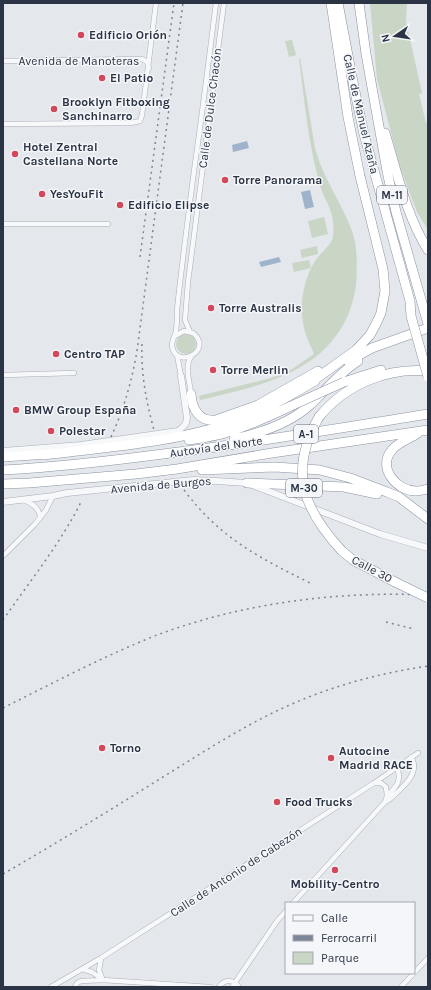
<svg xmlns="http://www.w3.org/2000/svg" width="431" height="990" font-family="Karla,sans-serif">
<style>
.green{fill:#c9d6c5}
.water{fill:#9fb4cc}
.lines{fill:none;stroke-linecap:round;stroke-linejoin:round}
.minor-casing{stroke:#a9aeb7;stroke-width:5.5}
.tertiary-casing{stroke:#a9aeb7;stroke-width:7}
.motorway-casing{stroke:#8b94a3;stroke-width:10}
.minor{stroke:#f7f8fa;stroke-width:4.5}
.tertiary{stroke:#f7f8fa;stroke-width:6}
.motorway{stroke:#fff;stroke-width:9}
.rail{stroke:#7d8696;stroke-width:1.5;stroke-dasharray:2 4;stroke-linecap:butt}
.motorway-bridge-casing{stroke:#8b94a3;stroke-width:10;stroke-linecap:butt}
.motorway-bridge{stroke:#fff;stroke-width:9}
.poi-dot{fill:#d1495b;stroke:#f4f6f9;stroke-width:1.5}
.labels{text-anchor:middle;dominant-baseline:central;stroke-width:3;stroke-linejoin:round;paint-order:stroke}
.shield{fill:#f4f6f9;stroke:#676e7b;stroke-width:1}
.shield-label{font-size:11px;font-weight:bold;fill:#2b3445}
.poi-label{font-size:12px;font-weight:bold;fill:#2b3445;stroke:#f4f6f9;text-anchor:start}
.street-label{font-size:12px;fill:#2b3445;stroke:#f4f6f9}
</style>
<rect width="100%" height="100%" fill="#e4e7ec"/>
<path class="green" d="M370 3H407L406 21 422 93 419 94 426 123 428 122V230L417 212 400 167 377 79Z
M292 40 296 55 289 57 285 41Z
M299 58H300L315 148C323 179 343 204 353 234 358 251 357 268 356 285 354 299 350 313 343 325 314 377 252 387 200 400L199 396 271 378 289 371 314 354C311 346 306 337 304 328 299 306 303 280 315 261 320 253 332 245 333 236 336 208 323 202 318 178 308 139 304 98 299 58Z
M324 217 328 234 312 238 308 221Z
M317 246 318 254 302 258 300 250Z
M309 260 311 268 294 272 292 263Z
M176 344a10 10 0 1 1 20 0a10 10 0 1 1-20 0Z"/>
<path class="water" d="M247 141 249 148 233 152 232 145Z
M310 190 314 207 305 209 301 192Z
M279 257 281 262 261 267 259 262Z"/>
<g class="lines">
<g class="minor-casing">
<path id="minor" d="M3 61 142 59 147 62 149 68
M3 124 131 123 140 121 142 115 156 3
M3 224H108
M190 332 185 320 188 282 224 3
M175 336 184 331 193 333C215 351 174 371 172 345 172 340 175 336 176 331 177 324 177 317 177 310 182 263 188 217 194 171 202 115 209 59 216 3
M177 355 181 376
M3 375 74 373
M191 394C190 381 184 368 191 357
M23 500C32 503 40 508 40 518
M3 556 35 524 46 510 53 496
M387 796C397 786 402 781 397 767
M385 802 389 800C400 789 422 774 411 757
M293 903 385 802 387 796 386 787 381 783H374
M101 959 99 970 102 978
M82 969 92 972 103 980
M51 987 101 958 374 783 418 753
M75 987 77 983 81 981 103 980 210 987
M219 987C224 979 233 979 239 987
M232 987 277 921 286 911
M401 987 428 958"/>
</g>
<g class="tertiary-casing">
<path id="tertiary" d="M3 451 81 445 171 432 178 431 183 427 186 423 187 418 181 376
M3 502 53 496 67 493 193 480 216 481 247 483 380 534 428 548"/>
</g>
<g class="motorway-casing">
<path id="motorway" d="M338 3 354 87 364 134 410 301
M359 3 366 54 387 171 396 212 428 324
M385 133C397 172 406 215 428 250
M348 361 372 348 428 328
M344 382 381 370
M310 383 356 350 370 335 376 324 381 313 385 291 383 269 360 176 348 117 331 3
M191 394C192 409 199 422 216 420L258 405 318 371
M319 417C345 385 387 367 428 371
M418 433C410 439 398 442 392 450 377 467 396 491 416 491 420 491 424 490 428 489
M234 439C261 433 289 424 310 405 326 390 339 373 358 361
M189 440C200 438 211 437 222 434 246 427 268 417 291 406
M43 455C109 447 183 442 245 418 270 408 292 394 315 381
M3 457 49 454
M3 470C57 467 110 461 163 454 252 443 340 428 428 414
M202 470 275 467 320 470 350 478 387 492 399 497 428 519
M247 483 344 487 377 494
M3 484 29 483 136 474 177 469 272 453 428 430
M342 551 353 560 395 582"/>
</g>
<use href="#minor" class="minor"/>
<use href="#tertiary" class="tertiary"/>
<use href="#motorway" class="motorway"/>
<path class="rail" d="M140 257 174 3
M142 344C141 374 146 401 154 430
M111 437C124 409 132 380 137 351L183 3
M184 490C220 538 258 557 310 583
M3 620C30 581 61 543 82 500
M386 622 414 629
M3 708C53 683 104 656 157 635 243 603 336 591 428 595
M3 874C57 843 110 810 163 777 205 751 246 724 292 704 335 685 381 673 428 666"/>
<g class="motorway-bridge-casing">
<path id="motorway-bridge" d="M410 301 411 316 428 377
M291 406 344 382
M319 417C288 471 303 509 342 551
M395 582 428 598"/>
</g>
<use href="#motorway-bridge" class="motorway-bridge"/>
</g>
<g class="poi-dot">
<circle cx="81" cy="35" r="4"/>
<circle cx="102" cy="78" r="4"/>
<circle cx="54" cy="109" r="4"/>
<circle cx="15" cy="154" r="4"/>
<circle cx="225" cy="180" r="4"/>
<circle cx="42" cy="194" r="4"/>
<circle cx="120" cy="205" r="4"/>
<circle cx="211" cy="308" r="4"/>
<circle cx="56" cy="354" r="4"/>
<circle cx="213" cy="370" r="4"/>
<circle cx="16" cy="410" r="4"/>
<circle cx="51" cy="431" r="4"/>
<circle cx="102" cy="748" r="4"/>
<circle cx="331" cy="758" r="4"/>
<circle cx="277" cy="802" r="4"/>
<circle cx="335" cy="870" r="4"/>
</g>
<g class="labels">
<g class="shield">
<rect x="377" y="186" width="30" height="18" rx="3"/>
<rect x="294" y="425" width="24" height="18" rx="3"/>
<rect x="286" y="479" width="36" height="18" rx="3"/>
</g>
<g class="shield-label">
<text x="392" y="195">M-11</text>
<text x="306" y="434">A-1</text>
<text x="304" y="488">M-30</text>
</g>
<g class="poi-label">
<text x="89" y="35">Edificio Orión</text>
<text x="110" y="78">El Patio</text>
<text x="62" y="102">Brooklyn Fitboxing<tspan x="62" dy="14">Sanchinarro</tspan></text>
<text x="23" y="147">Hotel Zentral<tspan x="23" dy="14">Castellana Norte</tspan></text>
<text x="233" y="180">Torre Panorama</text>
<text x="50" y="194">YesYouFit</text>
<text x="128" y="205">Edificio Elipse</text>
<text x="219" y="308">Torre Australis</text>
<text x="64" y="354">Centro TAP</text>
<text x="221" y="370">Torre Merlin</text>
<text x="24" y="410">BMW Group España</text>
<text x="59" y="431">Polestar</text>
<text x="110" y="748">Torno</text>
<text x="339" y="751">Autocine<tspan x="339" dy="14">Madrid RACE</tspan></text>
<text x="285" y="802">Food Trucks</text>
<text x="335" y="884" text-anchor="middle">Mobility-Centro</text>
</g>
<g class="street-label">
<text x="79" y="61">Avenida de Manoteras</text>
<text transform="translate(210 108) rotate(-83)">Calle de Dulce Chacón</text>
<text transform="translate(361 114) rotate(77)">Calle de Manuel Azaña</text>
<text transform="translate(216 447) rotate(-8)">Autovía del Norte</text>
<text transform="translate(161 485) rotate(-5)">Avenida de Burgos</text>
<text transform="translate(372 569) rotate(28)">Calle 30</text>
<text transform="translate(236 872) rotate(-33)">Calle de Antonio de Cabezón</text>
</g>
</g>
<rect width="431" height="990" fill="none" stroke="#2b3445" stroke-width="8"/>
<rect x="285" y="902" width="130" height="72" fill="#f4f6f9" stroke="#a4a8b1"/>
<rect x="293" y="915" width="20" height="6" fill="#f7f8fa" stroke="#a4a8b1"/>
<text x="321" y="922" font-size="12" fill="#2b3445">Calle</text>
<rect x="293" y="935" width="20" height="6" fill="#7d8696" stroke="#a4a8b1"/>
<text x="321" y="942" font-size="12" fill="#2b3445">Ferrocarril</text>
<rect x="293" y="952" width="20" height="12" fill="#c9d6c5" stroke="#a4a8b1"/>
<text x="321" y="962" font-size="12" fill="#2b3445">Parque</text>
<g transform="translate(395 36) rotate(257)" stroke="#f4f6f9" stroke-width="3" paint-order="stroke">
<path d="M0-3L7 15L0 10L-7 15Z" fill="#2b3445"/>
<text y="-6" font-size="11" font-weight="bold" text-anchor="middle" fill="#2b3445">N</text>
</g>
</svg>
